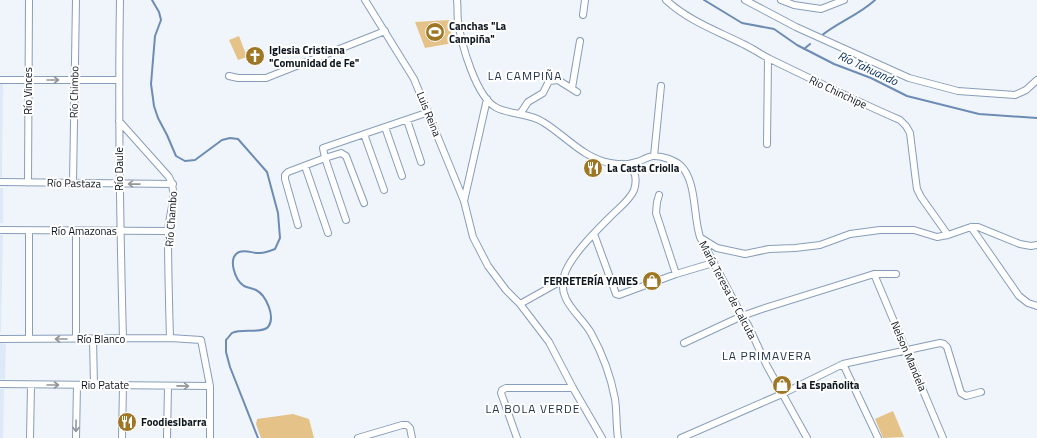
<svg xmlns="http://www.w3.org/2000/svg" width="1037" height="438" font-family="'Titillium Web',sans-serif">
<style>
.built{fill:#dee9f8}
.green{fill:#e4c288}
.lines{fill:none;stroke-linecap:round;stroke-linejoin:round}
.stream{stroke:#6d8cb4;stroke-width:2}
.minor-casing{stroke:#889dba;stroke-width:8}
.minor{stroke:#fff;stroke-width:6}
.oneway{stroke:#92959a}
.labels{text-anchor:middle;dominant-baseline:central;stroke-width:4;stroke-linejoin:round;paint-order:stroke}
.poi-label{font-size:11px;font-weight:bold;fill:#0c141e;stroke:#fff;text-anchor:start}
.street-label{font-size:11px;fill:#0c141e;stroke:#fff}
.water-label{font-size:12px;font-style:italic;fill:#042d5c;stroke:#fff}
.neighbourhood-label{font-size:12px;letter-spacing:1px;fill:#22344c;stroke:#fff}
</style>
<rect width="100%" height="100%" fill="#f0f5fb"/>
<path class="built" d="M0 83H3L2 177H0Z
M0 188H3V223H0Z
M0 235H3L1 332H0Z
M0 343 6 344 5 379H0Z
M0 389H4L3 438H0Z"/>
<path class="green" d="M449 20 453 43 425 48 415 22Z
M239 36 247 57 238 60 229 40Z
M893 411 904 437 883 438 875 419Z
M293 414 309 419 314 438H261L256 424 257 419Z"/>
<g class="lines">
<path class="stream" d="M152 0 159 12 161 20 155 36 151 84 154 106 158 118 167 135 176 156 185 161 195 160 222 140 230 138 238 139 267 172 278 213 280 238 275 249C270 251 265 253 260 253 253 254 247 249 239 252 227 258 235 280 244 286 248 288 252 288 256 290 266 295 276 317 268 327 262 334 241 328 232 333 230 335 228 338 226 340V352L230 367 258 438
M704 0 742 23 774 29 797 45 834 64 871 78 907 96 979 114 1037 118
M821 36C838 22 859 15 875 0
M804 49 810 44"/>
<g class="minor-casing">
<path id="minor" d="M120 0C118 113 120 226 123 339
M365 0 414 79 464 201 473 237 488 266 506 290 520 304 549 342 573 388 602 438
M457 0C458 7 457 14 458 21 461 43 476 98 497 108 512 115 529 113 543 122 566 136 583 158 610 163 619 165 631 164 640 161 644 159 650 156 654 156 662 156 674 160 680 165 697 180 693 216 700 237L742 316 748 325 767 366 807 438
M666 0C689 21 715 30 743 44 752 48 760 54 770 59 813 80 856 101 900 120L906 126 910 133 915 174 917 189 921 197 948 235
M745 0 796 27 909 78 958 91 1015 95 1026 90 1037 80
M781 0 794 5 821 9 844 0
M583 15 585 0
M229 76 238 78H266L385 31
M0 80H118
M572 88 580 41
M520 114 528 102 543 93 549 81 558 80 577 92
M407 120 421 162
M119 121 169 177C179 196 168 214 168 234 168 268 169 303 170 338
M385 127 402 176
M364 134 384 190
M767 144 768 58
M654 156 661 86
M305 166 328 233
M0 182 173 184
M28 183 29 0
M73 183 76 0
M659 195 657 202 656 213 676 274
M464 201 487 99
M346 220 325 158 341 153 346 156 364 203
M298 225 285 179V175L288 172 325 158 323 148 429 112
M971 227 1019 296 1028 303 1037 306
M0 230 168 231
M29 231V339
M76 231V339
M594 234 616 294 619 295 676 274 713 263
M701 238 717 248 745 254 769 249 795 248 820 245 850 234 880 230H914L937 237 948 235 971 227H978L1020 244 1031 246 1037 245
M874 274 943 438
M520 304 563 280
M0 339 170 338 201 340 210 386V438
M93 339 94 385
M684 343 742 316 762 309 874 274H896
M843 364 878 438
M0 384 210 386
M30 438 31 385
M76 438 77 385
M122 438 123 385
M167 438 168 386
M358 438 402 425H407L410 428 412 438
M517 438 501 393 502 390 506 388H573
M618 438C616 425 617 412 615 399 611 377 602 353 591 333 580 314 557 301 564 276 569 257 598 229 612 215 620 207 630 200 634 190 636 184 636 177 634 172L622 164
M681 438 782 394 843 364 940 343 944 344 947 347 961 393 966 396 981 392"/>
</g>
<use href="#minor" class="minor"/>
</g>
<defs><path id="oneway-shaft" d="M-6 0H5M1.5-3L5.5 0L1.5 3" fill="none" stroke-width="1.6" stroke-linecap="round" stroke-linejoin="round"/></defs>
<g class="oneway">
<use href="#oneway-shaft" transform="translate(53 80)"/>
<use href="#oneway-shaft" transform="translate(134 184) rotate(-179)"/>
<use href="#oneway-shaft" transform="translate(61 339) rotate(-180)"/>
<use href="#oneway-shaft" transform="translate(53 385)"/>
<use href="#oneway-shaft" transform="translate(183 386) rotate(1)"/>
<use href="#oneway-shaft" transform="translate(76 426) rotate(91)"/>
</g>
<defs>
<g id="stadium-disc" transform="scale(1)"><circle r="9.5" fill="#9f7624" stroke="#fff"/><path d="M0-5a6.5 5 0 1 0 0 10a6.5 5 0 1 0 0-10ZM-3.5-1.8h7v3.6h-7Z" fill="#fff"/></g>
<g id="church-disc" transform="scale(1)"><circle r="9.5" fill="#9f7624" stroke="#fff"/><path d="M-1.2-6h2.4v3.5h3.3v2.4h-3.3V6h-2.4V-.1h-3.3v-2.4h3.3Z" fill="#fff"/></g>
<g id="restaurant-disc" transform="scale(1)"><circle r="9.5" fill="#9f7624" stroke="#fff"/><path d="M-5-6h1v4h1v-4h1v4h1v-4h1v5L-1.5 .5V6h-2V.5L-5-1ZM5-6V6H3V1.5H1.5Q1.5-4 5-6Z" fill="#fff"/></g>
<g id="shop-disc" transform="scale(1)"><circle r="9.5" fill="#9f7624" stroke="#fff"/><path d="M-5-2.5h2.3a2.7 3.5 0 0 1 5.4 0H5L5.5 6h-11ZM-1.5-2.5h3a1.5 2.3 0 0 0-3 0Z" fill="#fff"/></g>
</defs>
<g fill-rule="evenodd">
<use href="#stadium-disc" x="435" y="32"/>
<use href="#church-disc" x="255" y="56"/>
<use href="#restaurant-disc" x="593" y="168"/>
<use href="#shop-disc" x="652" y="281"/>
<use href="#shop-disc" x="782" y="385"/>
<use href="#restaurant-disc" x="127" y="422"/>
</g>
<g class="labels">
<g class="poi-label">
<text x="449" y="26">Canchas "La<tspan x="449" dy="13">Campiña"</tspan></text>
<text x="269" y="50">Iglesia Cristiana<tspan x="269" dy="13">"Comunidad de Fe"</tspan></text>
<text x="607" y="168">La Casta Criolla</text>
<text x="638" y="281" text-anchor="end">FERRETERÍA YANES</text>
<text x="796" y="385">La Españolita</text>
<text x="141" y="422">FoodiesIbarra</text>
</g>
<g class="street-label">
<text transform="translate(28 91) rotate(-90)">Río Vinces</text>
<text transform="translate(74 92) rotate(-89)">Río Chimbo</text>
<text transform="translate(838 92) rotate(25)">Rio Chinchipe</text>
<text transform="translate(429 114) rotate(68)">Luis Reina</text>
<text transform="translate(119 169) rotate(-90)">Río Daule</text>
<text transform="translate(74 183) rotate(1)">Río Pastaza</text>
<text transform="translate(171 219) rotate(-86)">Río Chambo</text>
<text x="84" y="231">Río Amazonas</text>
<text transform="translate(728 290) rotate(62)">María Teresa de Calcuta</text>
<text x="101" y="339">Río Blanco</text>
<text transform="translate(909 356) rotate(67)">Nelson Mandela</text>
<text x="105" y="385">Rio Patate</text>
</g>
<g class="water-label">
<text transform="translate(868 68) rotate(25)">Río Tahuando</text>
</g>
<g class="neighbourhood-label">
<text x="525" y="75">LA CAMPIÑA</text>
<text x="767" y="355">LA PRIMAVERA</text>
<text x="533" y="408">LA BOLA VERDE</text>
</g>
</g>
</svg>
